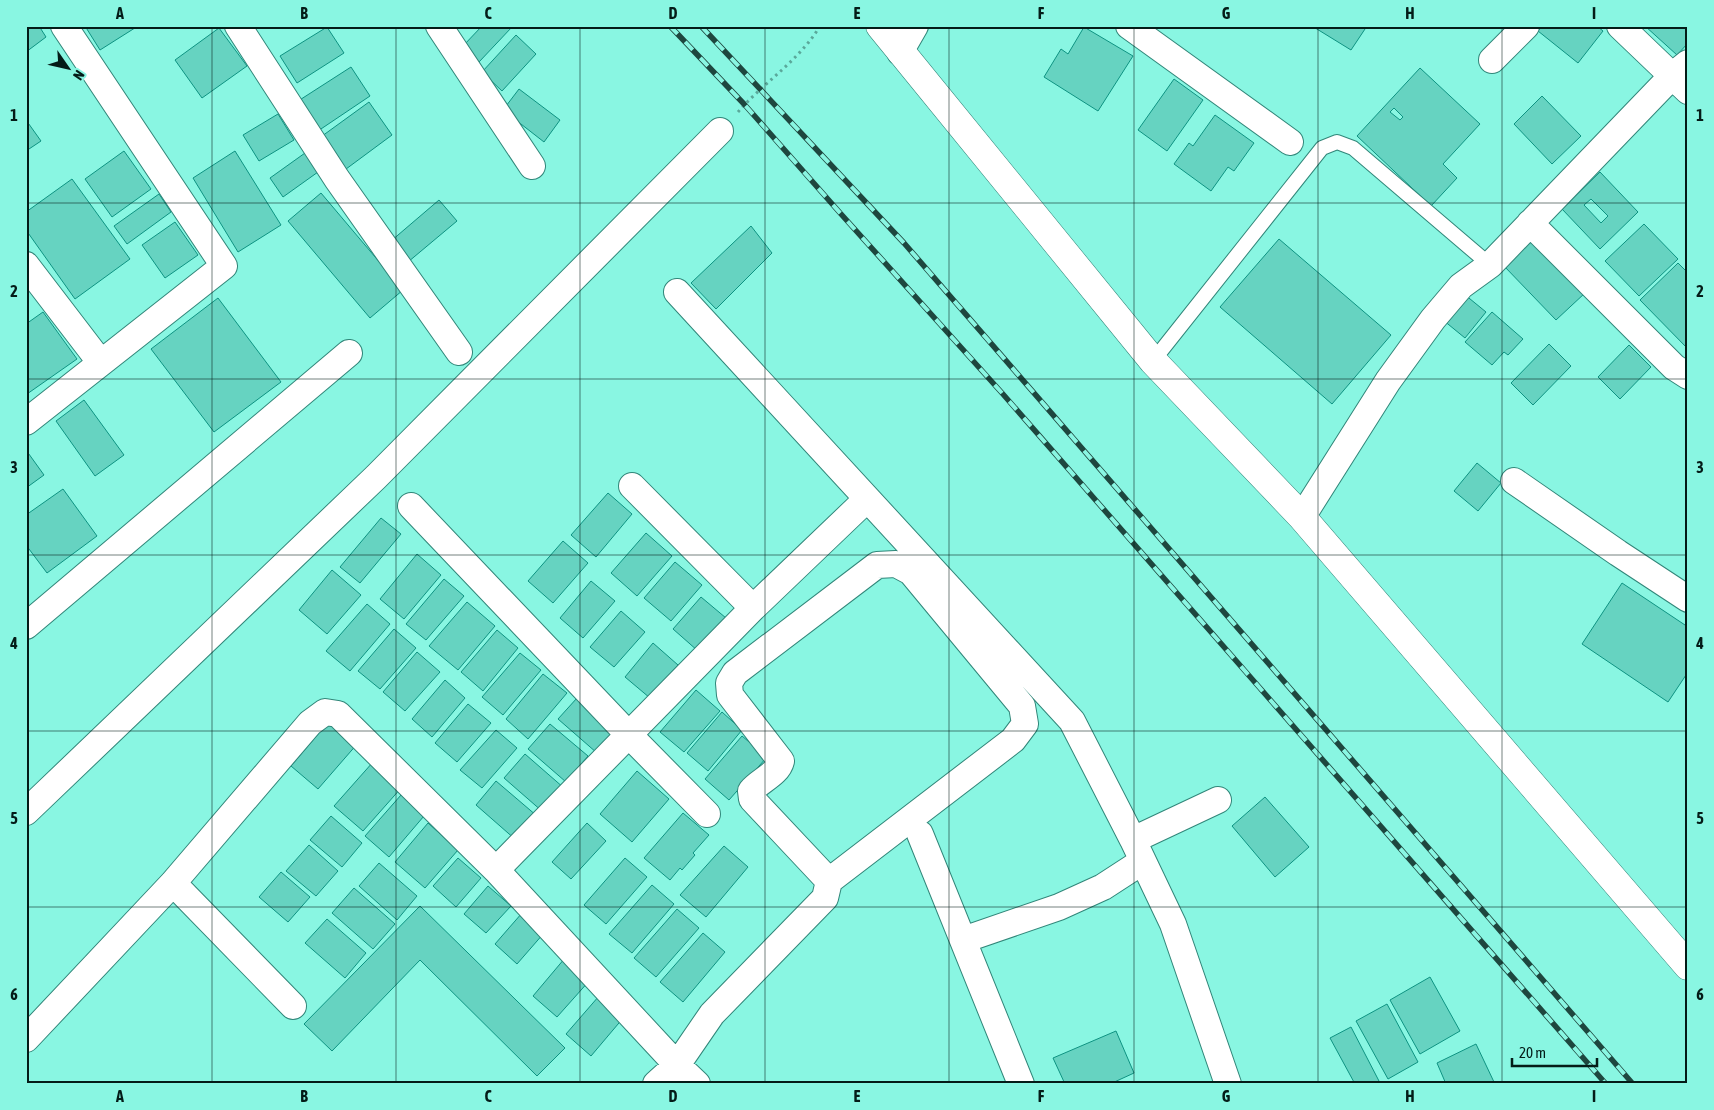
<svg xmlns="http://www.w3.org/2000/svg" width="1714" height="1110" font-family="'Asap Condensed',sans-serif">
<style>
.building{fill:#66d3c1;stroke:#0e9382;fill-rule:evenodd}
.lines{fill:none;stroke-linecap:round;stroke-linejoin:round}
.lane-casing{stroke:#318679;stroke-width:16}
.street-casing{stroke:#318679;stroke-width:28}
.secondary-casing{stroke:#318679;stroke-width:29}
.path{stroke:#5aa89a;stroke-width:3;stroke-dasharray:2.5 4;stroke-linecap:butt}
.lane{stroke:#fff;stroke-width:14}
.street{stroke:#fff;stroke-width:26}
.secondary{stroke:#fff;stroke-width:28}
.rail-casing{stroke:#1e473f;stroke-width:5.5}
.rail{stroke:#89f6e2;stroke-width:4;stroke-dasharray:11;stroke-linecap:butt}
.grid{fill:none;stroke:#041c18;stroke-width:1;stroke-opacity:0.55}
.neatline{fill:none;stroke:#041c18;stroke-width:2}
.grid-label{font-size:16px;text-anchor:middle;font-weight:bold;fill:#041c18}
</style>
<rect width="100%" height="100%" fill="#89f6e2"/>
<path class="building" d="M26 26H39L46 37 26 52Z
M85 26H138L100 50Z
M482 26 512 27 479 62 463 46Z
M1312 26H1367L1351 50Z
M1542 26H1597L1603 31 1578 63 1538 31Z
M1645 26H1688V43L1677 55Z
M327 27 344 53 297 83 280 56Z
M1084 27 1133 56 1098 111 1044 77 1061 49 1068 54Z
M219 28 247 66 202 98 175 60Z
M516 35 536 54 502 91 482 72Z
M351 67 370 96 315 133 295 103Z
M1420 68 1480 124 1443 164 1457 178 1431 206 1357 136ZM1394 108 1403 117 1400 120 1390 112Z
M1174 79 1203 100 1167 151 1138 130Z
M519 89 560 120 544 142 503 110Z
M1542 96 1581 136 1552 164 1514 124Z
M369 102 392 135 342 172 318 139Z
M278 114 294 140 259 161 243 135Z
M1215 115 1254 143 1234 171 1228 167 1211 191 1174 164 1189 143 1193 146Z
M26 120 41 141 26 151Z
M124 151 151 189 112 217 85 179Z
M235 151 281 225 238 252 193 178Z
M305 153 318 172 283 197 270 178Z
M1600 172 1638 212 1600 249 1562 209ZM1591 199 1608 216 1601 223 1584 205Z
M72 179 130 259 75 299 26 230V212Z
M321 193 403 290 370 318 288 221Z
M159 194 171 212 127 244 114 226Z
M439 200 457 221 408 262 391 241Z
M175 222 198 255 165 278 142 245Z
M1644 224 1678 259 1639 296 1605 261Z
M751 226 772 253 716 309 691 283Z
M1279 239 1391 335 1332 404 1220 307Z
M1533 239 1585 293 1556 320 1504 266Z
M1678 263 1688 273V349L1640 300Z
M1464 294 1486 312 1465 338 1443 320Z
M218 298 281 382 214 432 151 349Z
M43 312 77 359 27 394 26 324Z
M1492 312 1523 339 1508 355 1504 352 1492 365 1465 342Z
M1549 344 1571 366 1533 405 1511 383Z
M1629 345 1651 367 1620 399 1598 377Z
M84 400 124 455 95 476 56 421Z
M26 450 44 475 26 488Z
M1477 463 1501 483 1478 511 1454 491Z
M63 489 97 536 47 573 26 545V515Z
M608 493 632 514 596 557 571 535Z
M381 518 401 534 360 583 340 567Z
M646 533 672 556 637 596 611 573Z
M563 541 588 563 553 603 528 581Z
M417 554 441 575 404 619 380 599Z
M675 562 702 585 671 621 644 598Z
M332 570 361 595 327 634 299 610Z
M444 579 464 596 426 640 406 624Z
M591 581 615 601 583 638 560 618Z
M1622 583 1688 627V672L1668 702 1582 644Z
M701 597 726 618 698 651 673 629Z
M467 602 495 626 458 670 429 646Z
M367 604 390 624 350 671 326 651Z
M621 611 645 632 614 667 590 647Z
M394 629 416 648 380 689 358 671Z
M497 630 518 648 483 691 461 672Z
M653 643 678 665 650 698 625 677Z
M417 652 440 672 405 711 383 692Z
M520 653 541 670 503 715 482 697Z
M543 674 567 693 528 739 506 719Z
M445 680 465 698 432 737 412 719Z
M696 690 720 711 684 752 660 732Z
M577 698 616 732 597 753 558 719Z
M468 704 491 723 457 762 435 743Z
M722 712 742 730 708 771 687 753Z
M331 719 358 743 318 789 291 766Z
M550 724 588 756 566 782 528 749Z
M496 730 517 748 482 788 460 770Z
M742 736 767 757 729 800 705 779Z
M525 754 564 788 543 812 504 778Z
M373 762 402 787 363 831 334 806Z
M637 771 669 799 632 842 600 814Z
M496 781 537 816 516 840 476 805Z
M401 795 424 816 389 857 365 836Z
M1265 797 1309 847 1275 877 1232 826Z
M683 813 709 835 693 853 695 855 682 870 680 868 670 880 644 858Z
M331 816 362 843 342 867 310 840Z
M428 823 458 850 425 888 395 862Z
M587 823 606 841 571 879 552 862Z
M309 845 338 871 316 896 286 871Z
M724 846 748 867 706 917 680 895Z
M458 858 481 878 456 907 433 886Z
M625 858 647 877 606 924 584 905Z
M379 863 417 896 397 920 359 886Z
M281 872 310 897 288 922 259 897Z
M652 885 674 904 632 953 609 934Z
M488 886 511 906 486 933 464 914Z
M354 888 395 924 373 949 332 913Z
M420 906 565 1048 537 1076 420 960 332 1051 304 1024Z
M677 909 699 928 656 977 634 958Z
M522 913 544 933 517 964 495 944Z
M327 919 366 953 345 978 305 943Z
M703 933 725 952 683 1002 660 982Z
M565 958 590 980 557 1017 533 996Z
M1430 977 1460 1031 1420 1054 1390 1000Z
M599 996 624 1017 591 1056 566 1034Z
M1387 1004 1418 1062 1388 1079 1356 1021Z
M1351 1027 1379 1081 1373 1084H1355L1330 1038Z
M1116 1031 1134 1073 1110 1084H1065L1053 1058Z
M1476 1044 1494 1082 1490 1084H1446L1437 1063Z"/>
<g class="lines">
<g class="lane-casing">
<path id="lane" d="M1153 361 1322 148 1337 142 1353 148 1490 265"/>
</g>
<g class="street-casing">
<path id="street" d="M238 26 337 179 459 352
M439 26 532 166
M1129 26 1290 142
M1620 26 1688 91
M900 52 915 26
M1492 60 1526 26
M1530 223 1674 367 1688 376
M26 265 101 363
M677 292 1072 721 1133 840 1173 924 1228 1084
M26 422 224 266 64 26
M1514 481 1618 553 1688 599
M632 486 753 608
M411 506 629 735 707 814
M1302 517 1388 381 1433 319 1461 286 1490 265 1673 75 1688 63
M26 626 349 353
M26 812 376 477 720 131
M920 834 1021 1084
M1133 840 1218 800
M496 870 753 608 867 499
M173 883 293 1006
M963 940 1059 907 1103 887 1143 861
M26 1039 173 883 310 723 325 712 338 714 496 870 677 1065 697 1084
M656 1084 677 1065 712 1014 825 898 829 881 1013 740 1025 724 1022 706 911 572 896 564 877 565 735 673 729 683 730 695 781 761C778 774 759 781 751 791L752 799 829 881"/>
</g>
<g class="secondary-casing">
<path id="secondary" d="M880 26 1153 361 1302 517 1688 966"/>
</g>
<path class="path" d="M738 112C764 82 799 61 820 26"/>
<use href="#lane" class="lane"/>
<use href="#street" class="street"/>
<use href="#secondary" class="secondary"/>
<g class="rail-casing">
<path id="rail" d="M670 26 744 104 841 214 1002 393 1606 1084
M701 26 904 243 1633 1084"/>
</g>
<use href="#rail" class="rail"/>
</g>
<path class="grid" d="M212 26V1084M396 26V1084M580 26V1084M765 26V1084M949 26V1084M1134 26V1084M1318 26V1084M1502 26V1084M26 203H1688M26 379H1688M26 555H1688M26 731H1688M26 907H1688"/>
<rect width="1714" height="1110" fill="none" stroke="#89f6e2" stroke-width="55"/>
<g transform="translate(68 68) rotate(124)" stroke="#89f6e2" stroke-width="4" paint-order="stroke">
<path d="M0-4L9 19L0 12L-9 19Z" fill="#041c18"/>
<text y="-8" font-size="14" font-weight="bold" text-anchor="middle" fill="#041c18">N</text>
</g>
<path d="M1512 1058v8h85v-8" fill="none" stroke="#041c18" stroke-width="2.5"/>
<text x="1519" y="1058" font-size="15" fill="#041c18" stroke="#89f6e2" stroke-width="4" paint-order="stroke">20 m</text>
<rect x="28" y="28" width="1658" height="1054" class="neatline"/>
<g class="grid-label">
<text x="120" y="19">A</text>
<text x="304" y="19">B</text>
<text x="488" y="19">C</text>
<text x="673" y="19">D</text>
<text x="857" y="19">E</text>
<text x="1041" y="19">F</text>
<text x="1226" y="19">G</text>
<text x="1410" y="19">H</text>
<text x="1594" y="19">I</text>
<text x="14" y="121">1</text>
<text x="1700" y="121">1</text>
<text x="14" y="297">2</text>
<text x="1700" y="297">2</text>
<text x="14" y="473">3</text>
<text x="1700" y="473">3</text>
<text x="14" y="649">4</text>
<text x="1700" y="649">4</text>
<text x="14" y="824">5</text>
<text x="1700" y="824">5</text>
<text x="14" y="1000">6</text>
<text x="1700" y="1000">6</text>
<text x="120" y="1102">A</text>
<text x="304" y="1102">B</text>
<text x="488" y="1102">C</text>
<text x="673" y="1102">D</text>
<text x="857" y="1102">E</text>
<text x="1041" y="1102">F</text>
<text x="1226" y="1102">G</text>
<text x="1410" y="1102">H</text>
<text x="1594" y="1102">I</text>
</g>
</svg>
